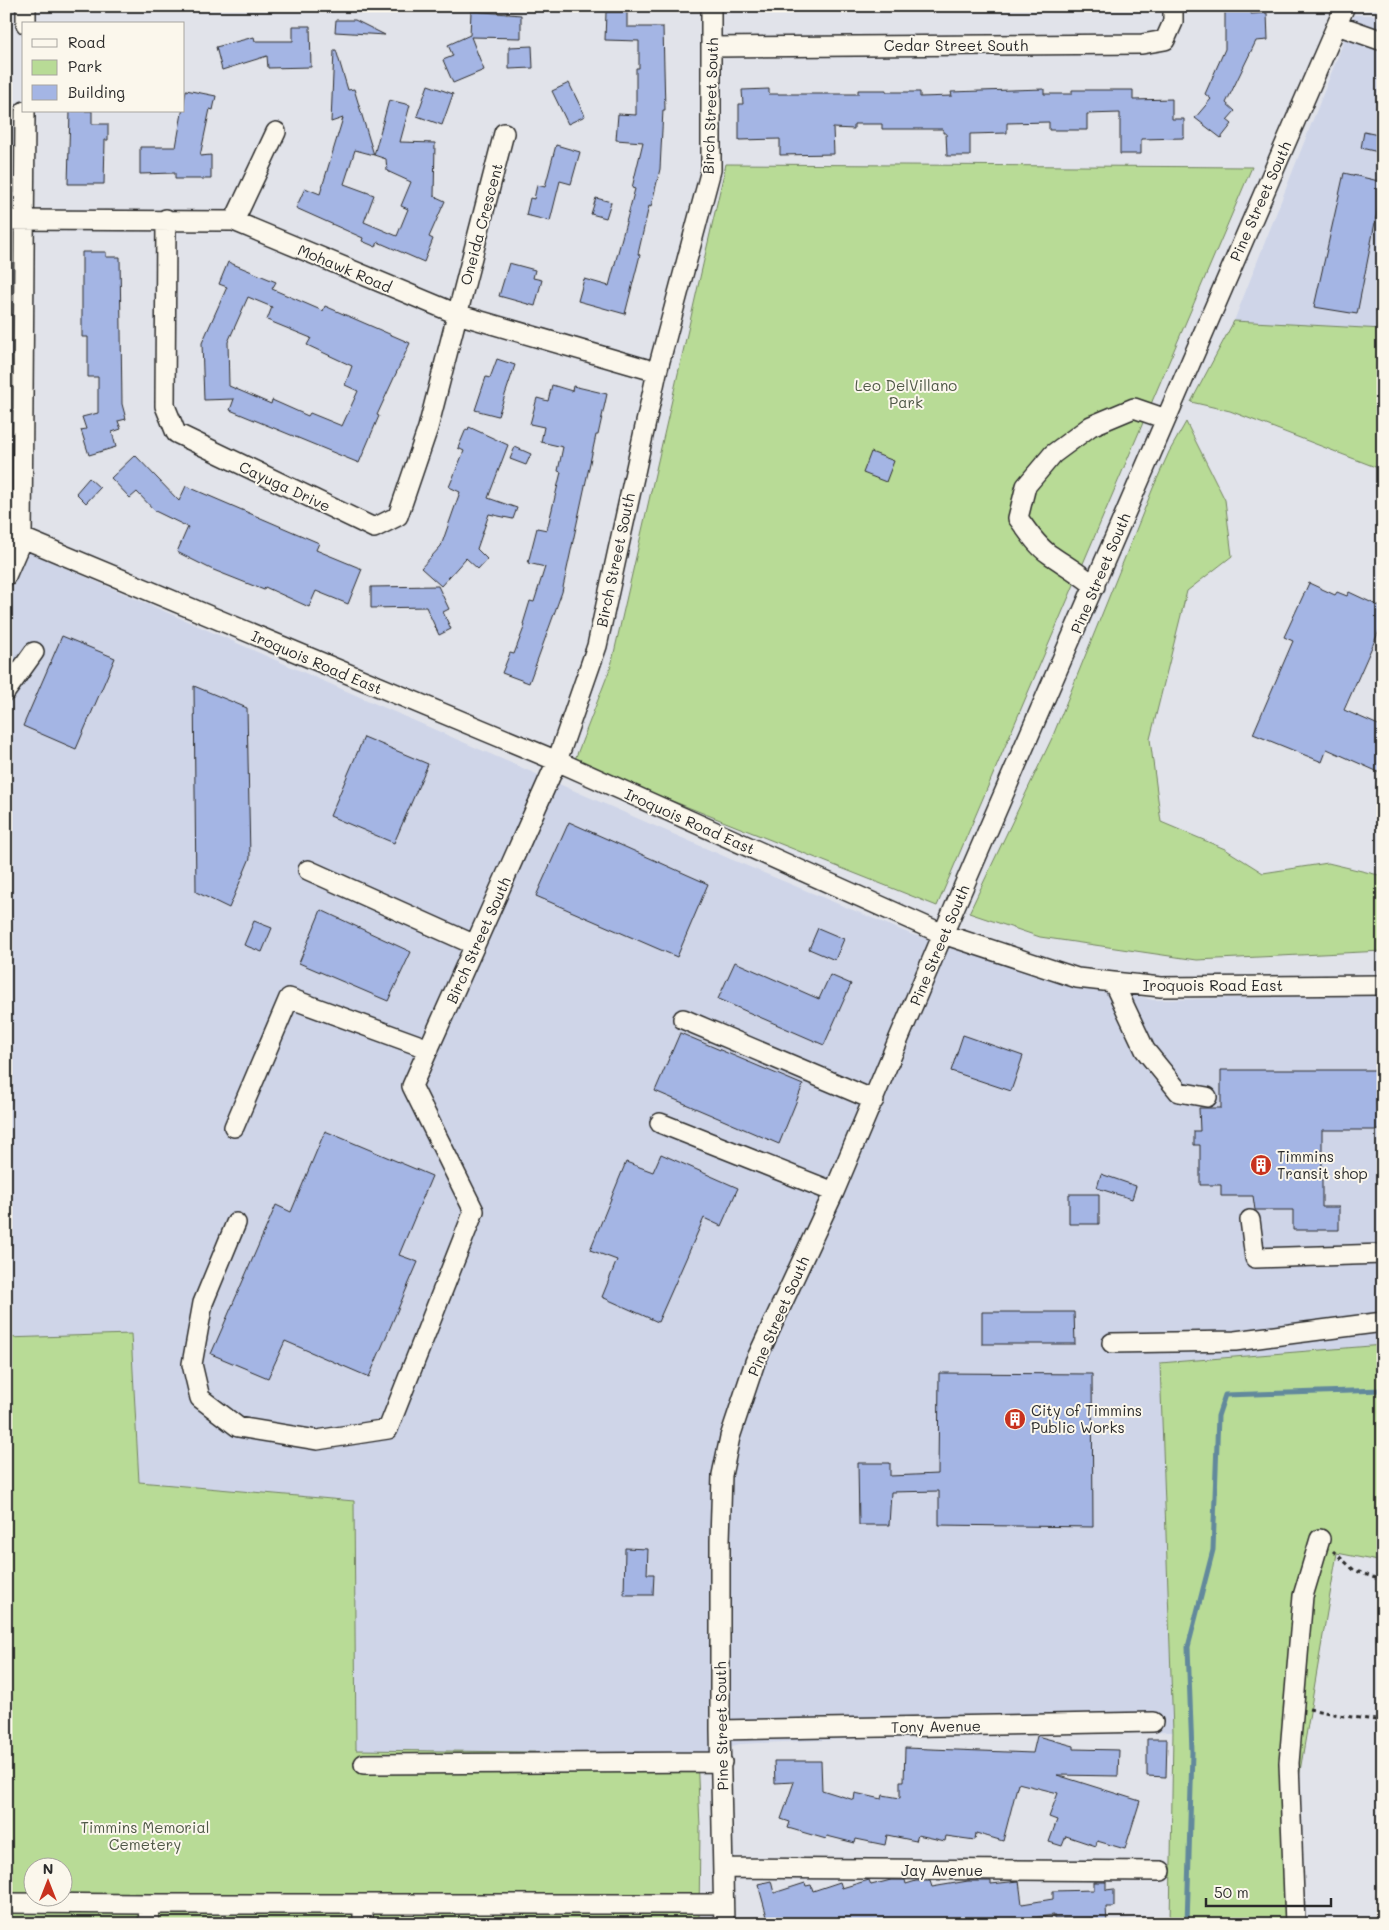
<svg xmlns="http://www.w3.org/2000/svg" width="1389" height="1930" font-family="Mali,sans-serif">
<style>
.built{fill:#cfd5e8}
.green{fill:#b8db96;stroke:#728360;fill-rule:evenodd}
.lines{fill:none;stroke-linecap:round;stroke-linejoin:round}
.stream{stroke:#62899c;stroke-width:5}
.building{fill:#a4b5e4;stroke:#2b2b2b;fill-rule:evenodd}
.minor-casing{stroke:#2b2b2b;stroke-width:22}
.path{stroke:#2b2b2b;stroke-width:3;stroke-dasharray:4 4;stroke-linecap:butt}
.minor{stroke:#fbf7ec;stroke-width:19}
.labels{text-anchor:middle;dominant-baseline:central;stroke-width:4;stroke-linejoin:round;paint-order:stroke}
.street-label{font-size:15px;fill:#2b2b2b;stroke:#fbf7ec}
.park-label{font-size:15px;fill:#4e5746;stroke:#fbf7ec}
.poi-label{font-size:15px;fill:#2b2b2b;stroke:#fbf7ec;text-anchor:start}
</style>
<rect width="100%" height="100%" fill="#e1e3ea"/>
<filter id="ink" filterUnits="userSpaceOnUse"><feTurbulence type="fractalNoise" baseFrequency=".02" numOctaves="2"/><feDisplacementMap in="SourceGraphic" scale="10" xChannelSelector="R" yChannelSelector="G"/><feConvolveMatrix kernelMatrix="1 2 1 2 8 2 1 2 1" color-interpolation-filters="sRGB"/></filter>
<g filter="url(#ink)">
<path class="built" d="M1354 15H1383V329L1234 321Z
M6 542 728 858 913 935 1153 1000 1383 995V1345L1160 1363 1173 1732 888 1737 740 1744 697 1754 356 1750 354 1501 139 1482 131 1335 6 1338Z"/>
<path class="green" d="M726 164 1252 167 937 906 574 762 611 666Z
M1234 321 1383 329V470L1230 411 1191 402Z
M1186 422 1225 500 1232 556 1187 591 1150 739 1161 822 1225 849 1263 873 1328 863 1383 876V951L1197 960 1040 937 969 913 1052 738 1153 488 1169 452Z
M131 1334 139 1482 354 1501 356 1750 697 1754 700 1827 699 1924H6V1338ZM32 1868H62V1898H32Z
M1383 1345V1562L1337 1553 1299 1777 1298 1924H1170L1173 1732 1160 1363Z"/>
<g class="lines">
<path class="stream" d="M1187 1924 1192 1752 1188 1647 1213 1550 1218 1416 1225 1395 1383 1390"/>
</g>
<path class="building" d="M1225 6H1251V14L1267 13 1268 40 1256 41 1226 103 1235 111 1227 120 1232 124 1221 138 1195 118 1211 99 1205 94 1225 49Z
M471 11 521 15V38L471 37 484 70 453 83 443 60 453 56 448 45 470 35Z
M606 12H627V27H663L665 110H663L660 169 651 207 649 206 638 254 640 255 625 314 578 301 584 279 609 286 635 189 632 188 643 142 616 140 618 114 636 115V68H639V41L605 40Z
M336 20H355L385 35 335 32Z
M293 26H310L311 67 268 68 267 56 222 70 216 47 254 37 255 41H293Z
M532 46 533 68 509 69V47Z
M334 50H336L348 90 354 89 374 155 355 150 344 184 374 195 364 222 397 236 408 209 401 206 411 182 387 171 386 159 374 155 389 100 410 105 400 142 435 143 434 196 445 201 429 237 433 239 424 262 378 242 376 247 362 241 363 238 296 208 305 188 320 194 343 118 331 122Z
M569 83 585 116 568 124 552 91Z
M428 85 453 94 442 125 417 116Z
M769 89V94H858V90H886V92H920V97L952 96 951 92 1011 90 1044 89V94H1072V90H1133V100L1172 99V119H1184V138L1141 139V154H1120V113L1087 114V130H1049V122L1007 123V133L970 134V156H947L946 133H943V129H882V124H854V129L833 128 834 154 780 155V139L739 140V104H743L742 90Z
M186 90 216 96 213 110 210 109 200 156 211 155V179H175V173L140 174V147H176Z
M70 111H92V124H108V140H105L104 184H68Z
M1364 132 1383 136V153L1361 148Z
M556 145 580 152 571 184 560 181 550 221 526 215 530 198 534 199 537 185 545 187Z
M1344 173 1383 182 1357 314 1314 307Z
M596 198 611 202 606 218 591 214Z
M82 252H106V257H120L122 404 126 419 118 421 121 429 112 432 116 447 89 455 81 430 86 429 82 417 98 413V377H88V337H82Z
M228 262 276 282 272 289 323 311 325 306 410 343 377 415 379 416 359 463 230 410 234 399 204 400 202 343 227 287 219 284ZM248 297 272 307 267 320 311 338 307 345 352 366 345 385 358 391 342 426 310 413 308 416 272 400 271 404 229 386 228 342Z
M509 263 535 270 533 278 542 280 535 306 499 296Z
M497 359 515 365 498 416 475 410 486 377 490 378Z
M552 385 572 391 573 386 607 394 598 435H596L562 592 529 683 502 673 510 653 514 654 525 625 523 624 530 601 534 602 545 567 528 563 537 528 547 530 561 472 558 471 563 447 541 442 544 427 530 424 537 398 548 401Z
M469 427 508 445 488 498 517 508 513 519 489 514 477 549 487 559 478 569 466 558 441 586 421 568 441 546 460 492 449 487 464 451 458 448 466 429 468 430Z
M515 447 531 454 526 465 510 459Z
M871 452 894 461 886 482 863 473Z
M135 455 179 501 186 486 319 543 316 550 362 569 348 604 316 591 309 607 265 587 264 590 211 569 177 552 188 527 155 511 137 492 130 498 111 478Z
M89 478 100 488 86 503 76 493Z
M1309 583 1335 595 1337 592 1347 596 1349 592 1383 608V622L1344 710 1383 727V774L1327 749 1322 762 1253 734 1293 641 1284 637Z
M438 586 449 609 443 612 451 629 439 635 426 607 371 608V587Z
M62 636 115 658 76 749 23 726Z
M194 686 247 708 250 858 229 908 196 892Z
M364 737 428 764 394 843 330 816Z
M569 822 708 884 677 957 536 896Z
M321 910 411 952 388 1001 299 963Z
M254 921 272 928 262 952 244 945Z
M818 928 844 939 835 960 809 949Z
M735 962 819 999 830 975 851 984 824 1045 718 999Z
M680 1033 803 1085 779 1144 655 1091Z
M963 1035 1023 1056 1011 1091 951 1071Z
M1221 1070H1383V1130H1322V1207H1339V1230H1293V1210H1255L1253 1196H1221V1185H1200V1145H1194V1131H1200L1199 1108H1221Z
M325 1131 432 1176 399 1255 418 1262 369 1377 285 1341 268 1378 211 1354 276 1205 291 1212Z
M661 1154 738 1188 721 1226 704 1218 658 1322 602 1297 617 1260 590 1250 626 1162 653 1172Z
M1101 1174 1136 1186 1132 1199 1097 1188Z
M1069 1194H1099V1224H1069Z
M982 1312H1074L1075 1344H982Z
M939 1373 1092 1374 1093 1527 939 1525V1491L891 1492 889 1525H859L858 1463H890V1476L938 1474Z
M625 1548 648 1549 647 1574H654L653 1595H624Z
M1037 1736 1074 1746V1749L1119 1750 1118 1776 1057 1775 1140 1801 1125 1849 1097 1841 1096 1846 1066 1836 1062 1846 1049 1842 1057 1820 1049 1817 1058 1793 1018 1783 1003 1841 976 1833 975 1840 946 1836 945 1841 918 1835 916 1841 887 1835 885 1845 856 1839 855 1843 827 1836 826 1839 788 1828 790 1822 781 1819 794 1782 775 1783 774 1761H821L822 1790 854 1800 855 1793 882 1799 883 1795 900 1798V1781H904L905 1748 1033 1753Z
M1147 1739H1167L1166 1777 1147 1776Z
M869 1880 871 1885 891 1880H905L906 1884 916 1881H930L932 1887 968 1881H991V1884L1019 1881 1022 1904 1053 1899V1891L1094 1890V1882H1106V1890L1114 1889V1907H1106L1107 1924H1094V1918L1054 1919V1915L1026 1919 1027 1924H986L985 1918 958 1923 957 1918 938 1924H901L900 1920 887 1924H769L758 1884 771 1881 774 1893 805 1883 806 1886 811 1885 813 1891 840 1882 842 1888Z"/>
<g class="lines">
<g class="minor-casing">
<path id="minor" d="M26 24V6
M1337 25 1383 41
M712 47 1142 44 1165 40 1173 22V6
M166 219 165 406 176 433 374 528 398 516 428 428 504 133
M6 220 234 221 457 314 657 372
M234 221 276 132
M6 531 557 761 943 934 1077 978 1113 982 1161 987 1383 985
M6 576 22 539 25 111
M1095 586C1079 573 1065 565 1049 554 1036 545 1027 530 1018 518L1026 486 1053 454 1091 426 1134 408 1166 419
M6 691 34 652
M308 870 475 945
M1113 982 1145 1050 1179 1092 1207 1097
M683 1019 874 1100
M660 1123 834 1192
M234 1127 289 998 429 1049
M1250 1220 1255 1258 1383 1254
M236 1223 203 1303 192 1364 200 1398 238 1427 317 1440 388 1429 474 1211 412 1086 557 761 597 646 657 372 711 170V6
M1112 1343 1235 1341 1383 1322
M720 1730 1153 1722
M364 1764 722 1762
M723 1868 1161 1871
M6 1903 148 1904
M363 1904H723
M149 1924 148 1904H363V1924
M724 1924 720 1730V1541L722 1475 730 1437 755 1362 834 1192 943 934 1345 6
M1295 1924 1289 1763 1303 1596 1320 1539"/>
</g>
<path class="path" d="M1333 1551 1354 1570 1383 1581
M1309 1709 1344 1716 1383 1721"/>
<use href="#minor" class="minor"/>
</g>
</g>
<defs>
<g id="building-disc" transform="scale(1.125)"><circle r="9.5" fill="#c8321e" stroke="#fbf7ec"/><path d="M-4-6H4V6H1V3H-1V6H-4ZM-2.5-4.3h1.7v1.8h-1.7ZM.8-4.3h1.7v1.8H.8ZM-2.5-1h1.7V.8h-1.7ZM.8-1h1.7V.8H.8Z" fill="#fff"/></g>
</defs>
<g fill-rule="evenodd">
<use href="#building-disc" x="1261" y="1165"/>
<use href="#building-disc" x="1015" y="1419"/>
</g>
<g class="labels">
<g class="street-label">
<text x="956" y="45">Cedar Street South</text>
<text transform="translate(710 106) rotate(-88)">Birch Street South</text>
<text transform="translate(1260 201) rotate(-66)">Pine Street South</text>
<text transform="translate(481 224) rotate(-75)">Oneida Crescent</text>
<text transform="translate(345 268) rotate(23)">Mohawk Road</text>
<text transform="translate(285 486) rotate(25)">Cayuga Drive</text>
<text transform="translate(615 560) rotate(-78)">Birch Street South</text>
<text transform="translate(1100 573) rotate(-67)">Pine Street South</text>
<text transform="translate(317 662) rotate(23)">Iroquois Road East</text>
<text transform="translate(690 821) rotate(24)">Iroquois Road East</text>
<text transform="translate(478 940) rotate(-66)">Birch Street South</text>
<text transform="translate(939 945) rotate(-67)">Pine Street South</text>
<text x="1213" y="985">Iroquois Road East</text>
<text transform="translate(778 1316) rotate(-66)">Pine Street South</text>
<text transform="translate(721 1726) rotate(-91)">Pine Street South</text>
<text transform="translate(936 1726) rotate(-1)">Tony Avenue</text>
<text x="942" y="1870">Jay Avenue</text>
</g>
<g class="park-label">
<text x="906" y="385">Leo DelVillano<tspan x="906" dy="17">Park</tspan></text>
<text x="145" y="1827">Timmins Memorial<tspan x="145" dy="17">Cemetery</tspan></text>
</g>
<g class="poi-label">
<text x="1277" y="1156">Timmins<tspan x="1277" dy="17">Transit shop</tspan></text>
<text x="1031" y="1410">City of Timmins<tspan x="1031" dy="17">Public Works</tspan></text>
</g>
</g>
<rect width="1389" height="1930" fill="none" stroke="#fbf7ec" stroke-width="25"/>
<rect x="12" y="12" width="1364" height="1905" fill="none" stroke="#2b2b2b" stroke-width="2" filter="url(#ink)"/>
<rect x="22" y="22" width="162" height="90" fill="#fbf7ec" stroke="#a8a59f"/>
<rect x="32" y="39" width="25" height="8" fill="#fbf7ec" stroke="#a8a59f"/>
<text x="68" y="48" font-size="15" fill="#2b2b2b">Road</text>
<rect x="32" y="60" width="25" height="15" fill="#b8db96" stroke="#a8a59f"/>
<text x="68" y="72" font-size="15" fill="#2b2b2b">Park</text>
<rect x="32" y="85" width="25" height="15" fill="#a4b5e4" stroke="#a8a59f"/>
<text x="68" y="98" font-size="15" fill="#2b2b2b">Building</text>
<g transform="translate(48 1882)"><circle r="24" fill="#fbf7ec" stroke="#a8a59f"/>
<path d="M0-4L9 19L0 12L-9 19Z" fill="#c8321e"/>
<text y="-8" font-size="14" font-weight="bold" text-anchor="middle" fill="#2b2b2b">N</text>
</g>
<path d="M1206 1898v8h125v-8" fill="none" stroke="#2b2b2b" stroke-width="2.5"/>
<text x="1214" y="1898" font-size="15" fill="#2b2b2b" stroke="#fbf7ec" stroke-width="4" paint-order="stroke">50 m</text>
</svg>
